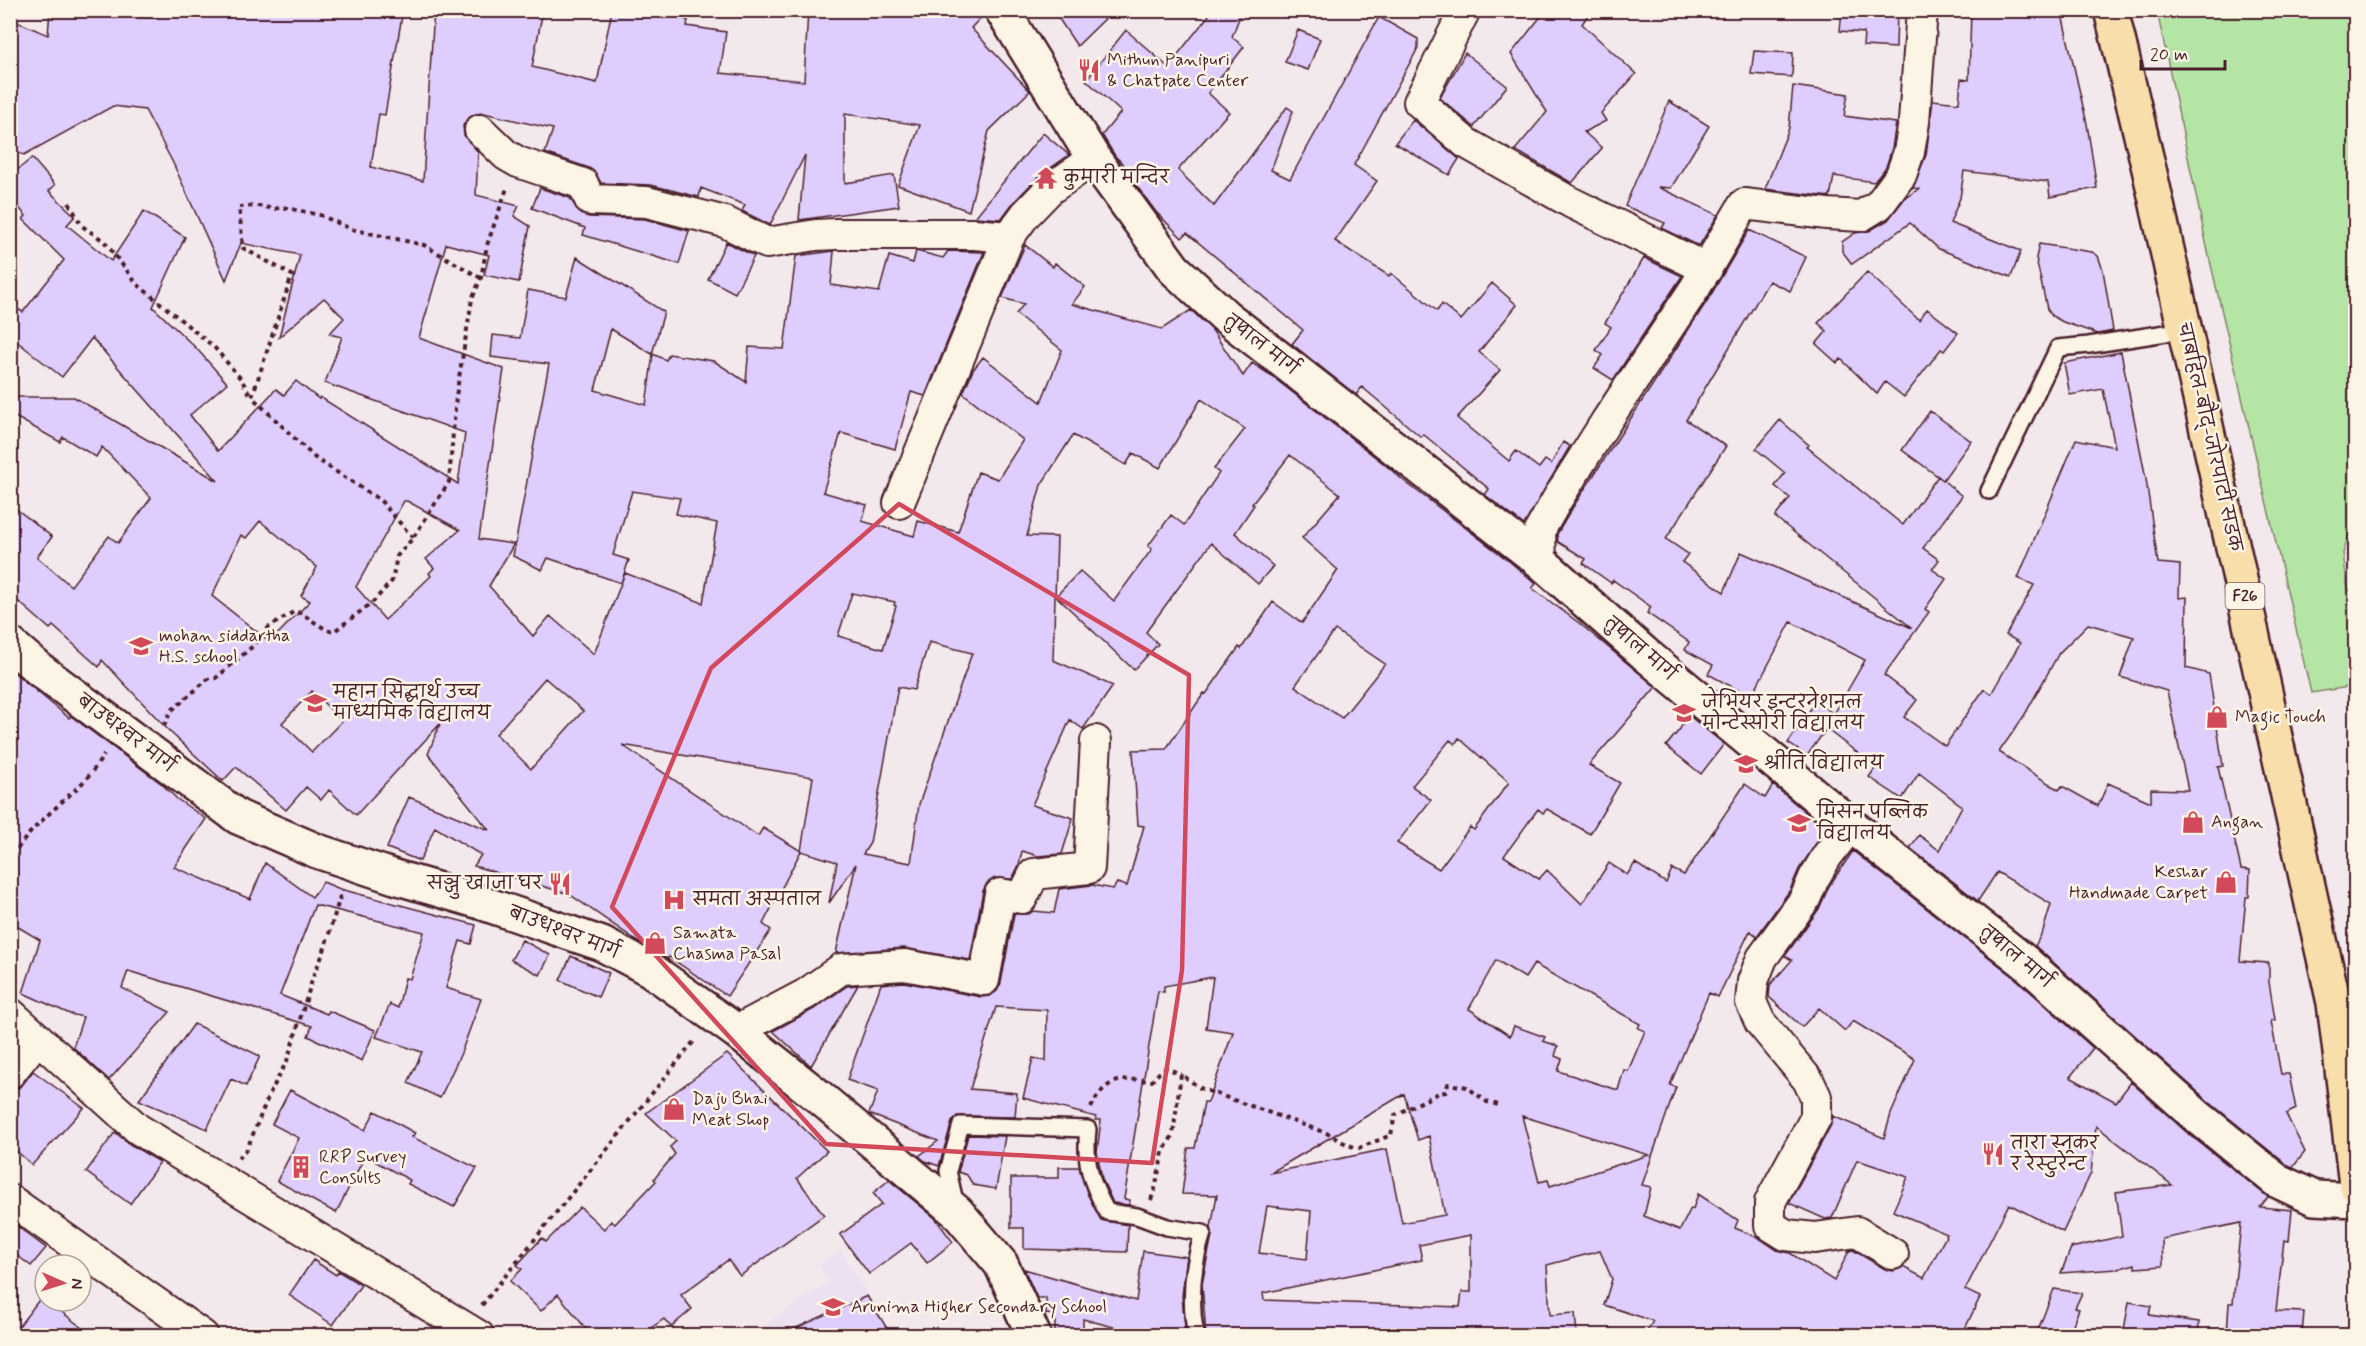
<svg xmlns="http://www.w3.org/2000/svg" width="2366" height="1346" font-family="Mynerve,'Playpen Sans Deva',sans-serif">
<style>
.built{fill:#ede1f1}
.grass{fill:#b5e5a5;stroke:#808268;stroke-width:1.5}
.building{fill:#dfcdfe;stroke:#4a1f2b;stroke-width:1.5;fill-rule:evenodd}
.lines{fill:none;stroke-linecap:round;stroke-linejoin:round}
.service-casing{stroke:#4a1f2b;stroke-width:20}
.minor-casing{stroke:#4a1f2b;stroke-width:34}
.tertiary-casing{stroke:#4a1f2b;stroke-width:38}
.secondary-casing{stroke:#4a1f2b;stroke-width:38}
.primary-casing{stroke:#4a1f2b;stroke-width:38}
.path{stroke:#4a1f2b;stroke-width:4;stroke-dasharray:4.5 4.5;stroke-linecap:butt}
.service{stroke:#fcf5e5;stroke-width:15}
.minor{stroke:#fcf5e5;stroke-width:30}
.tertiary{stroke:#fcf5e5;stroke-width:33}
.secondary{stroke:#fcf5e5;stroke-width:33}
.primary{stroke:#f8deab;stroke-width:33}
.marked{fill:none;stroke:#d1495b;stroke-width:4.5;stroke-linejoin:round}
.labels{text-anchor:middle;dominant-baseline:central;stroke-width:5;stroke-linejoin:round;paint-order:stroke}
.shield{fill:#fcf5e5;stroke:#7f5f63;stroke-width:1.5}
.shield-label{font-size:16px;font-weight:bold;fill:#4a1f2b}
.poi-label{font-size:18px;fill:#4a1f2b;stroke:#fcf5e5;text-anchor:start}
.street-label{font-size:18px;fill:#4a1f2b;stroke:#fcf5e5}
</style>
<rect width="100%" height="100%" fill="#f3e9ec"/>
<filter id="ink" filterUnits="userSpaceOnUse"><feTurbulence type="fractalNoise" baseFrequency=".0167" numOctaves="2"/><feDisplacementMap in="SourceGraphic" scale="12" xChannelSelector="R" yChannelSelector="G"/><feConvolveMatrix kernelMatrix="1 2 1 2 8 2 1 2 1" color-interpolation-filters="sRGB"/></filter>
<g filter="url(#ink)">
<path class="built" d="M841 1250 892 1335 747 1336 829 1282 819 1265Z"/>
<path class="grass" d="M2157 11H2355L2356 527 2351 529 2343 553 2348 589 2355 594V686L2311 693 2208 252Z"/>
<path class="building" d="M50 10H98L97 16 157 18 159 10H403L385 115 379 114 371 167 423 181 434 10H543L532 67 597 83 612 10H685L686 20H688L687 26 726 32 720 73 804 81 808 10H983L984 14 971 28 1030 91 989 131 969 211 898 185 920 125 845 114V183L894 175 899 206 799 220 805 155 770 225 742 211 745 205 701 188 699 197 651 185 601 183 595 172 589 168 545 153 553 129 484 113 475 114 467 119 463 126 464 135 478 152 476 195 519 206 514 216 530 226 519 282 484 275 489 255 446 244 419 338 504 369 479 539 514 544 489 586 533 636 550 616 594 654 625 573 703 603 717 523 676 514 680 498 632 491 613 555 629 560 621 583 548 558 542 570 513 556 549 364 491 357 493 335 520 338 528 290 566 297 577 257 664 312 652 354 611 329 595 390 646 405 653 354 666 360 669 354 714 361 746 382 749 347 784 349 796 256 834 251 831 285 879 292 889 256 913 263 916 251 943 258 948 251 984 252 925 396 911 392 895 449 841 433 823 492 867 505 862 521 914 536 918 521 958 532 978 472 998 479 1023 440 963 393 973 370 983 357 1041 402 1062 350 1016 314 1024 304 1002 298 1025 245 1053 267 1055 263 1085 287 1072 304 1162 329 1191 310 1212 330 1243 376 1252 363 1269 374 1383 463 1404 481 1509 561 1536 584 1532 588 1579 623 1656 687 1589 765 1620 783 1590 834 1547 809 1543 813 1538 809 1504 856 1539 879 1547 870 1582 904 1609 863 1627 875 1635 863 1666 883 1672 869 1684 875 1745 784 1765 798 1773 785 1826 829 1799 869 1790 890 1757 936 1750 931 1718 997 1709 993 1670 1085 1676 1087 1642 1185 1651 1187 1644 1216 1680 1230 1691 1208 1693 1209 1698 1194 1738 1220 1735 1228 1759 1238 1777 1250 1790 1253 1834 1281 1849 1251 1853 1250 1885 1269 1893 1271 1903 1267 1924 1278 1947 1234 1893 1211 1908 1177 1857 1160 1832 1218 1825 1219 1789 1203 1831 1125 1833 1116 1884 1138 1891 1114 1915 1059 1853 1021 1845 1031 1819 1008 1802 1027 1769 997 1770 985 1792 960 1785 956 1819 909 1829 886 1853 851 2013 976 2093 1048 2070 1077 2116 1102 2131 1082 2185 1131 2268 1197 2260 1207 2292 1210 2289 1241 2284 1240 2276 1311 2304 1312 2302 1335H2227L2229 1303H2233L2241 1223 2162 1239 2163 1266 2135 1268V1264L2117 1269 2061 1273 2071 1248 2122 1236 2116 1192 2172 1185 2096 1126 2091 1173 2063 1232 2009 1204 1965 1290 1980 1297 1962 1335H1645L1653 1321 1604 1305 1612 1279 1600 1251 1547 1265 1550 1315 1575 1313 1577 1335H1206L1202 1284 1212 1235 1211 1227 1217 1195 1182 1194 1188 1148H1195L1204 1102H1208L1233 1032 1206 1028 1213 977 1164 986V992L1158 991 1124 1199 1130 1200 1129 1205 1113 1203 1102 1179 1097 1152 1101 1120H1095L1096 1117 1023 1098 1033 1058 1046 1061 1047 1010 996 1007 970 1089 1017 1093 1015 1117 957 1116 952 1122 939 1166 925 1161 919 1156 938 1141 869 1114 878 1091 847 1080 881 984 904 982 981 997 990 996 997 991 1001 983 1014 914H1029L1033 911 1054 913 1059 889 1092 885 1113 889 1117 883 1127 886 1144 826 1138 825 1133 750 1166 749 1204 693 1206 694 1239 647 1241 649 1273 602 1302 623 1338 570 1302 538 1340 494 1290 455 1252 504 1254 505 1235 533 1273 566 1258 584 1211 543 1146 632 1158 644 1134 670 1056 596 1080 571 1114 601 1152 549 1148 546 1171 515 1184 525 1219 473 1214 469 1245 429 1201 399 1160 468 1133 453 1126 465 1073 435 1041 485 1027 536 1057 537 1053 660 1113 686 1083 729 1070 720 1032 805 1073 818 1062 854 1038 856 1022 851 1019 865 1012 879 995 878 987 883 983 891 970 960 904 948 836 953 856 864 829 903 837 862 801 851 763 924 771 930 727 996 669 957 667 959 643 945 569 894 474 866 481 855 435 827 420 861 387 848 409 797 489 830 428 754 440 724 356 815 329 790 321 800 306 787 286 810 236 767 223 781 170 732 102 660 99 667 53 626 50 629 10 594V504L52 537 37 557 71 586 109 536 118 543 151 498 102 447 96 457 63 437 60 442 10 414V397H74L218 481 92 338 62 377 10 336V305L23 312 64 260 23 219 26 216 10 197V176L32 158 55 185 49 191 75 216 67 225 111 261 144 211 185 237 153 307 196 348 227 383 190 415 218 451 276 389 284 395 296 381 319 399 320 397 458 484 465 433 325 383 342 337 329 334 344 318 324 298 279 337 300 255 241 243 226 280 173 163 145 110 113 106 24 155 10 150V19L48 35ZM404 501H407L460 530 426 559 434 568 429 573 431 576 385 620 356 587ZM260 521 317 567 301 596 310 601 270 642 212 596 241 535 246 538ZM852 593 895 602 894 605 896 606 883 649 838 636ZM1335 630 1385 664 1342 718 1295 686ZM929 642 972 653 919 804 911 863 863 854 870 843 898 687 914 690ZM545 678 583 711 531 769 496 734ZM312 691 342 721 312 752 282 723ZM1459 738 1509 782 1474 830 1470 827 1439 869 1397 843 1431 800 1412 786 1450 740 1455 744ZM622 745 813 777 801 851 763 828 758 836ZM1496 960 1525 978 1534 964 1640 1024 1638 1028 1645 1031 1628 1071 1624 1070 1618 1090 1558 1071 1562 1059 1555 1056 1558 1046 1543 1041 1545 1037 1514 1026 1510 1036 1469 1009ZM1404 1094 1418 1140 1429 1136 1445 1215 1402 1223 1387 1149 1270 1173ZM1522 1116 1649 1155 1550 1186 1548 1180 1539 1182ZM1267 1206 1311 1211 1307 1259 1259 1253ZM1471 1235V1292H1462L1460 1307 1264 1300 1263 1293 1422 1260 1419 1245Z
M1053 10H1114L1077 46Z
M1213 10H1242L1232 37 1244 47 1208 93 1229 112 1178 170 1214 206 1287 107 1293 111 1271 170 1290 179 1379 17 1418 39V48L1354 165 1377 181 1335 241 1389 276 1391 273 1437 311 1442 304 1461 320 1492 283 1517 305 1479 352 1500 370 1457 418 1509 461 1516 451 1539 468 1545 460 1551 464 1563 442 1570 446 1524 525 1485 495 1489 489 1423 434 1421 437 1362 387 1356 395 1292 344 1303 330 1187 233 1182 238 1156 212 1136 185 1140 181 1115 156 1102 135 1121 112 1086 80 1126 30 1168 67Z
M1546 10H1591L1582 24 1636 74 1601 113 1606 121 1584 132 1602 148 1572 183 1515 150 1547 112 1511 54Z
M1842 10H1897L1896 48 1863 46 1864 33 1840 31Z
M1971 10H2061L2087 124 2097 188 2050 197 2048 182 1964 171 1960 198 1950 223 2021 251 2011 277 1939 249 1910 223 1852 264 1842 251V242L1855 233 1869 231 1888 220 1905 198 1919 189 1913 188 1926 155 1933 100 1959 103 1961 79 1969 80Z
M1298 30 1320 39 1308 70 1285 62Z
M1754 51 1793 53 1792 77 1751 74Z
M1465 53 1507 86 1474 127 1440 98Z
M1793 86 1848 94 1844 116 1896 123 1892 148 1886 167 1874 182 1834 176 1830 197 1765 189 1789 128Z
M1669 101 1709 126 1671 188 1658 187 1718 215 1699 246 1662 228 1665 223 1625 206Z
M1413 120 1459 159 1449 175 1395 143Z
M1043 133 1069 155 1038 177 1013 203 1001 219 975 217Z
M540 188 570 198 580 214 589 217 645 219 689 231 679 264 583 235 585 228 532 208Z
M1749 230 1806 257 1790 291 1769 281 1686 420 1726 446 1666 539 1688 554 1682 562 1724 592 1741 552 1912 628 1775 517 1790 498 1775 486 1785 473 1756 449 1780 420 1809 445 1807 447 1903 525 1938 476 1962 496 1923 548 1939 560 1932 569 1946 579 1925 609 1929 612 1884 675 1917 700 1904 717 1945 746 1984 689 1991 694 2020 643 2006 635 2034 585 2018 578 2076 439 2115 447 2103 389 2070 395 2064 363 2121 352 2146 479 2158 563 2180 565 2179 598 2187 597 2186 668 2209 674 2223 766 2218 767 2241 869 2250 870 2249 897H2246L2240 961 2269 963V982L2275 1020 2271 1021 2281 1074H2289L2296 1109 2286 1114 2305 1152 2293 1167 2286 1164 2209 1102 2035 946 2043 931 2051 904 1997 872 1978 901 1910 848 1919 835 1939 850 1962 806 1919 773 1902 799 1869 777 1876 767 1826 729 1807 756 1788 743 1816 701 1834 714 1865 660 1791 622 1751 697 1708 674 1713 665 1685 650 1689 642 1647 613 1651 607 1613 580 1611 583 1583 563 1586 559 1558 542 1557 534 1573 507 1709 298ZM2088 624 2134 637 2120 677 2167 691 2188 790 2151 789V802L2108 783 2098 806 2062 786 2059 790 1999 752 2024 716 2059 653Z
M726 242 754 256 735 293 708 279Z
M2039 244 2092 252 2098 256 2103 270 2113 331 2098 334 2063 322 2052 316 2047 309 2036 258Z
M1644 258 1682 276 1613 380 1594 368 1603 355 1596 350 1611 327 1605 323Z
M1867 272 1919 320 1927 309 1958 333 1944 351 1941 349 1904 397 1885 382 1877 394 1841 359 1837 363 1816 344 1827 331 1818 323Z
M1930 411 1971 441 1943 480 1902 450Z
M10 669 69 718 71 716 162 784 177 799 206 819 174 867 250 899 265 863 312 897 323 882 340 889 476 925 471 944 460 941 446 988 481 999 461 1053 440 1098 408 1083 422 1052 376 1037 390 1004 398 1008 405 978 410 979 424 932 315 905 280 995 327 1014 329 1011 375 1030 362 1061 308 1036 312 1026 128 971 122 988 170 1012 109 1080 73 1047 83 1017 70 1014 23 993 40 940 10 922Z
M1687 714 1724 744 1701 774 1666 746 1680 729Z
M522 940 550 955 540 975 511 960Z
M571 956 609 973 598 997 560 980Z
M858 985 811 1066 773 1031 814 1009 847 986Z
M194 1024 260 1056 246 1086 231 1079 207 1129 139 1100Z
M727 1054 827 1151 797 1178 824 1215 740 1276 728 1260 681 1295 692 1309 671 1327 664 1319 641 1335H591L558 1294 541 1311 510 1281 522 1269 517 1265 542 1238 546 1242 580 1207 604 1229 611 1221 615 1224 656 1181 654 1179 675 1154 670 1147 676 1141 646 1113Z
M33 1071 84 1108 32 1165 10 1145V1090L17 1089 23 1084Z
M290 1090 365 1130 375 1111 415 1133 412 1137 477 1168 454 1207 408 1184 410 1180 365 1156 336 1213 277 1181 299 1138 272 1124Z
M115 1132 129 1144 160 1162 130 1204 86 1172Z
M968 1135 1005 1136 996 1189 973 1185 967 1175 958 1172Z
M1059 1167H1079L1088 1195 1101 1220 1128 1225 1127 1252 1024 1249V1228H1011V1178H1059Z
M889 1180 935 1218 953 1242 927 1263 911 1243 869 1274 840 1235 882 1204 873 1193Z
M10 1221 46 1248 31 1266 10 1250Z
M1143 1251 1187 1257 1182 1296 1186 1335H1144L1083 1319V1335H1055V1315L1046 1314V1298H1037L1024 1269 1136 1301Z
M313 1260 336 1275 338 1271 361 1285 333 1325 289 1295Z
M2054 1289 2082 1293 2075 1308 2079 1309 2069 1335H2036Z
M42 1296 45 1301H48L91 1335H12Z
M867 1296 891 1335H781Z
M2129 1302 2151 1306 2149 1315 2199 1322 2198 1335H2123Z"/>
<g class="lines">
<g class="service-casing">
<path id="service" d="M1989 491 2058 348 2089 345 2185 330
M956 1206 948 1171 961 1125 1088 1129C1084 1163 1091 1183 1107 1212L1137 1216 1167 1227 1203 1233C1192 1267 1189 1300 1196 1336"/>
</g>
<g class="minor-casing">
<path id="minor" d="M1465 10 1419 102 1466 143 1572 203 1707 269
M480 130 506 155 518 162 583 184 590 200 647 202 725 222 767 243 816 235 836 234H974L1009 237 1025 215 1050 189 1094 159
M899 503 1009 237
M1541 562 1540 530 1558 498 1607 420 1695 288 1744 204 1827 214 1861 216 1879 205 1901 175 1909 152 1914 122 1922 10
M1848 823 1844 834 1827 856 1814 878 1805 899 1762 958 1753 981 1751 1002 1760 1022 1808 1080 1816 1097V1117L1770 1202V1225L1786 1235 1815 1238 1857 1232 1893 1254
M10 1013 138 1129 479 1336
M736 1031 806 994 841 969 905 965 984 980 1000 894 1022 898 1034 874 1089 868 1096 741
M10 1073 38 1038
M10 1200 203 1336"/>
</g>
<g class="tertiary-casing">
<path id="tertiary" d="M1002 10 1094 159 1174 269 1225 316 1541 562 1645 654 1848 823 2025 962 2197 1116 2276 1180 2314 1198 2356 1200"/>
</g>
<g class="secondary-casing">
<path id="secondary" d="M10 644 40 670 238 817 317 851 395 877 477 901 602 944 651 970 736 1031 818 1096 957 1212 1001 1264 1034 1336"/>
</g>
<g class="primary-casing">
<path id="primary" d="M2111 10 2150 173 2334 1003 2356 1185"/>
</g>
<path class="path" d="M69 203 82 226 104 241 137 284 214 347 241 379 251 396
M413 538 380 500 315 458 252 397 292 275 243 248 239 207 259 206 275 209 282 207 320 215 351 229 424 245 481 278
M164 726 171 711 208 679 216 678 253 646 269 627 295 611C309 616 318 627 333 632L372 603 392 581 397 556 413 538 449 482 456 396 472 299 481 278 487 245 507 188
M10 865C18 835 66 801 87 778 93 771 99 762 104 755
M1091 1108C1106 1077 1121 1078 1152 1081L1159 1073 1166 1068 1181 1074
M238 1158 247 1149 269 1095 287 1061 314 974 323 954 342 890
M1151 1200 1155 1189 1163 1152 1173 1135 1181 1074 1200 1088 1329 1134C1337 1139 1350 1147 1359 1148L1391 1135 1395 1115 1439 1093 1446 1092 1448 1084 1467 1087 1487 1102 1499 1105
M482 1305 695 1040"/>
<use href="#service" class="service"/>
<use href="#minor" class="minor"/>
<use href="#tertiary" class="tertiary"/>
<use href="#secondary" class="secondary"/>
<use href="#primary" class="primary"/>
</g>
</g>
<path class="marked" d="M899 504 1189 675 1182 970 1152 1163 826 1144 612 907 711 668Z"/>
<defs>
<g id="restaurant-bare" transform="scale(1.8)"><path d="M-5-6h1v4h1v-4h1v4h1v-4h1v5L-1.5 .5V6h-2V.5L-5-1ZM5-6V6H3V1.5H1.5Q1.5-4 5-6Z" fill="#d1495b" stroke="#fcf5e5" stroke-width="2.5" paint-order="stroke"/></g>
<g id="temple-bare" transform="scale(1.8)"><path d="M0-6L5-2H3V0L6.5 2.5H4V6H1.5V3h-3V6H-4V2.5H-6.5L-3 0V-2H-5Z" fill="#d1495b" stroke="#fcf5e5" stroke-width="2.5" paint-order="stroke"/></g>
<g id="school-bare" transform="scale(1.8)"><path d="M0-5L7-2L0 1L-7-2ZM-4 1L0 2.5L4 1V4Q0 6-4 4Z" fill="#d1495b" stroke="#fcf5e5" stroke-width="2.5" paint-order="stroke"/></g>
<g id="shop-bare" transform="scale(1.8)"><path d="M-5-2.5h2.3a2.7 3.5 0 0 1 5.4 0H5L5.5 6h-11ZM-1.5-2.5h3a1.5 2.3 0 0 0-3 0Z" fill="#d1495b" stroke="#fcf5e5" stroke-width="2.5" paint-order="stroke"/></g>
<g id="hospital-bare" transform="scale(1.8)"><path d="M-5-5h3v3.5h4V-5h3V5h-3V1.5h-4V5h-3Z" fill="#d1495b" stroke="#fcf5e5" stroke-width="2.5" paint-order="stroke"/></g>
<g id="building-bare" transform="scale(1.8)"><path d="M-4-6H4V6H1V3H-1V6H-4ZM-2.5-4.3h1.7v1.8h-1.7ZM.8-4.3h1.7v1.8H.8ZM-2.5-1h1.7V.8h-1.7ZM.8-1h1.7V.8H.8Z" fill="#d1495b" stroke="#fcf5e5" stroke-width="2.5" paint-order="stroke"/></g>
</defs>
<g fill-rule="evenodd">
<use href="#restaurant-bare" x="1089" y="70"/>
<use href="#temple-bare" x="1046" y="178"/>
<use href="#school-bare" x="141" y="646"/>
<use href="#school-bare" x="315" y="703"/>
<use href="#school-bare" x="1684" y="713"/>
<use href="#shop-bare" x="2217" y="717"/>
<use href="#school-bare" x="1746" y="764"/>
<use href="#shop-bare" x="2193" y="822"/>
<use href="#school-bare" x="1799" y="823"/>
<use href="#shop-bare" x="2226" y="882"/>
<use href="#restaurant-bare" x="560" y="884"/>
<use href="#hospital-bare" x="674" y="900"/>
<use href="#shop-bare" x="655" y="943"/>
<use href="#shop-bare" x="674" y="1109"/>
<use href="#restaurant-bare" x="1993" y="1154"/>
<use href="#building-bare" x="301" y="1167"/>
<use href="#school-bare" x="833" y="1307"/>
</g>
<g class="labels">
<rect class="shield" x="2225.5" y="583" width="39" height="26" rx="4.5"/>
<g class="shield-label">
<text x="2245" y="596">F26</text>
</g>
<g class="poi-label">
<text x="1107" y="60">Mithun Panipuri<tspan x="1107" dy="21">&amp; Chatpate Center</tspan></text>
<text x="1064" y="178">कुमारी मन्दिर</text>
<text x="159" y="636">mohan siddartha<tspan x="159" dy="21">H.S. school</tspan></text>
<text x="333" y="693">महान सिद्धार्थ उच्च<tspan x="333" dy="21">माध्यमिक विद्यालय</tspan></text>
<text x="1702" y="703">जेभियर इन्टरनेशनल<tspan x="1702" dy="21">मोन्टेस्सोरी विद्यालय</tspan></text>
<text x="2235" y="717">Magic Touch</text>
<text x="1764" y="764">श्रीति विद्यालय</text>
<text x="1817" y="813">मिसन पब्लिक<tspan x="1817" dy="21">विद्यालय</tspan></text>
<text x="2211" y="822">Angan</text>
<text x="2208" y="872" text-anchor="end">Keshar<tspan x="2208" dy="21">Handmade Carpet</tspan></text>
<text x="542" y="884" text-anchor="end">सञ्जु खाजा घर</text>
<text x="692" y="900">समता अस्पताल</text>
<text x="673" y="933">Samata<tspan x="673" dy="21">Chasma Pasal</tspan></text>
<text x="692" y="1099">Daju Bhai<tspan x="692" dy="21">Meat Shop</tspan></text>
<text x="2011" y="1144">तारा स्नूकर<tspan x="2011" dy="21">र रेस्टुरेन्ट</tspan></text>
<text x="319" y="1157">RRP Survey<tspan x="319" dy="21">Consults</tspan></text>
<text x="851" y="1307">Arunima Higher Secondary School</text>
</g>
<g class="street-label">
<text transform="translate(1261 345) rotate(38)">तुषाल मार्ग</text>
<text transform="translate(2209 437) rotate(77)">चाबहिल-बौद्-जोरपाटी सडक</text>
<text transform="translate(1640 649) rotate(41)">तुषाल मार्ग</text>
<text transform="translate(126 734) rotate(37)">बाउधश्वर मार्ग</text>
<text transform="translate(564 933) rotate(21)">बाउधश्वर मार्ग</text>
<text transform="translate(2016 957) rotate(40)">तुषाल मार्ग</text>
</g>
</g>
<rect width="2366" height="1346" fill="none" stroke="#fcf5e5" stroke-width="36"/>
<rect x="18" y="18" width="2330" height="1310" fill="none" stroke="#4a1f2b" stroke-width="2" filter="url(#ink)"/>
<g transform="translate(63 1283) rotate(93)"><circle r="28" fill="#fcf5e5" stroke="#b59f9b" stroke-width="1.5"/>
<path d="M0-4.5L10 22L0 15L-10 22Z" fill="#d1495b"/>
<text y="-9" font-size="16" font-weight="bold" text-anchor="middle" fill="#4a1f2b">N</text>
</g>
<path d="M2141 60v9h84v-9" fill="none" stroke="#4a1f2b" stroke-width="3"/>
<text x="2150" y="60" font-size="18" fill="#4a1f2b" stroke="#fcf5e5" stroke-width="4.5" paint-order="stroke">20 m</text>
</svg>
